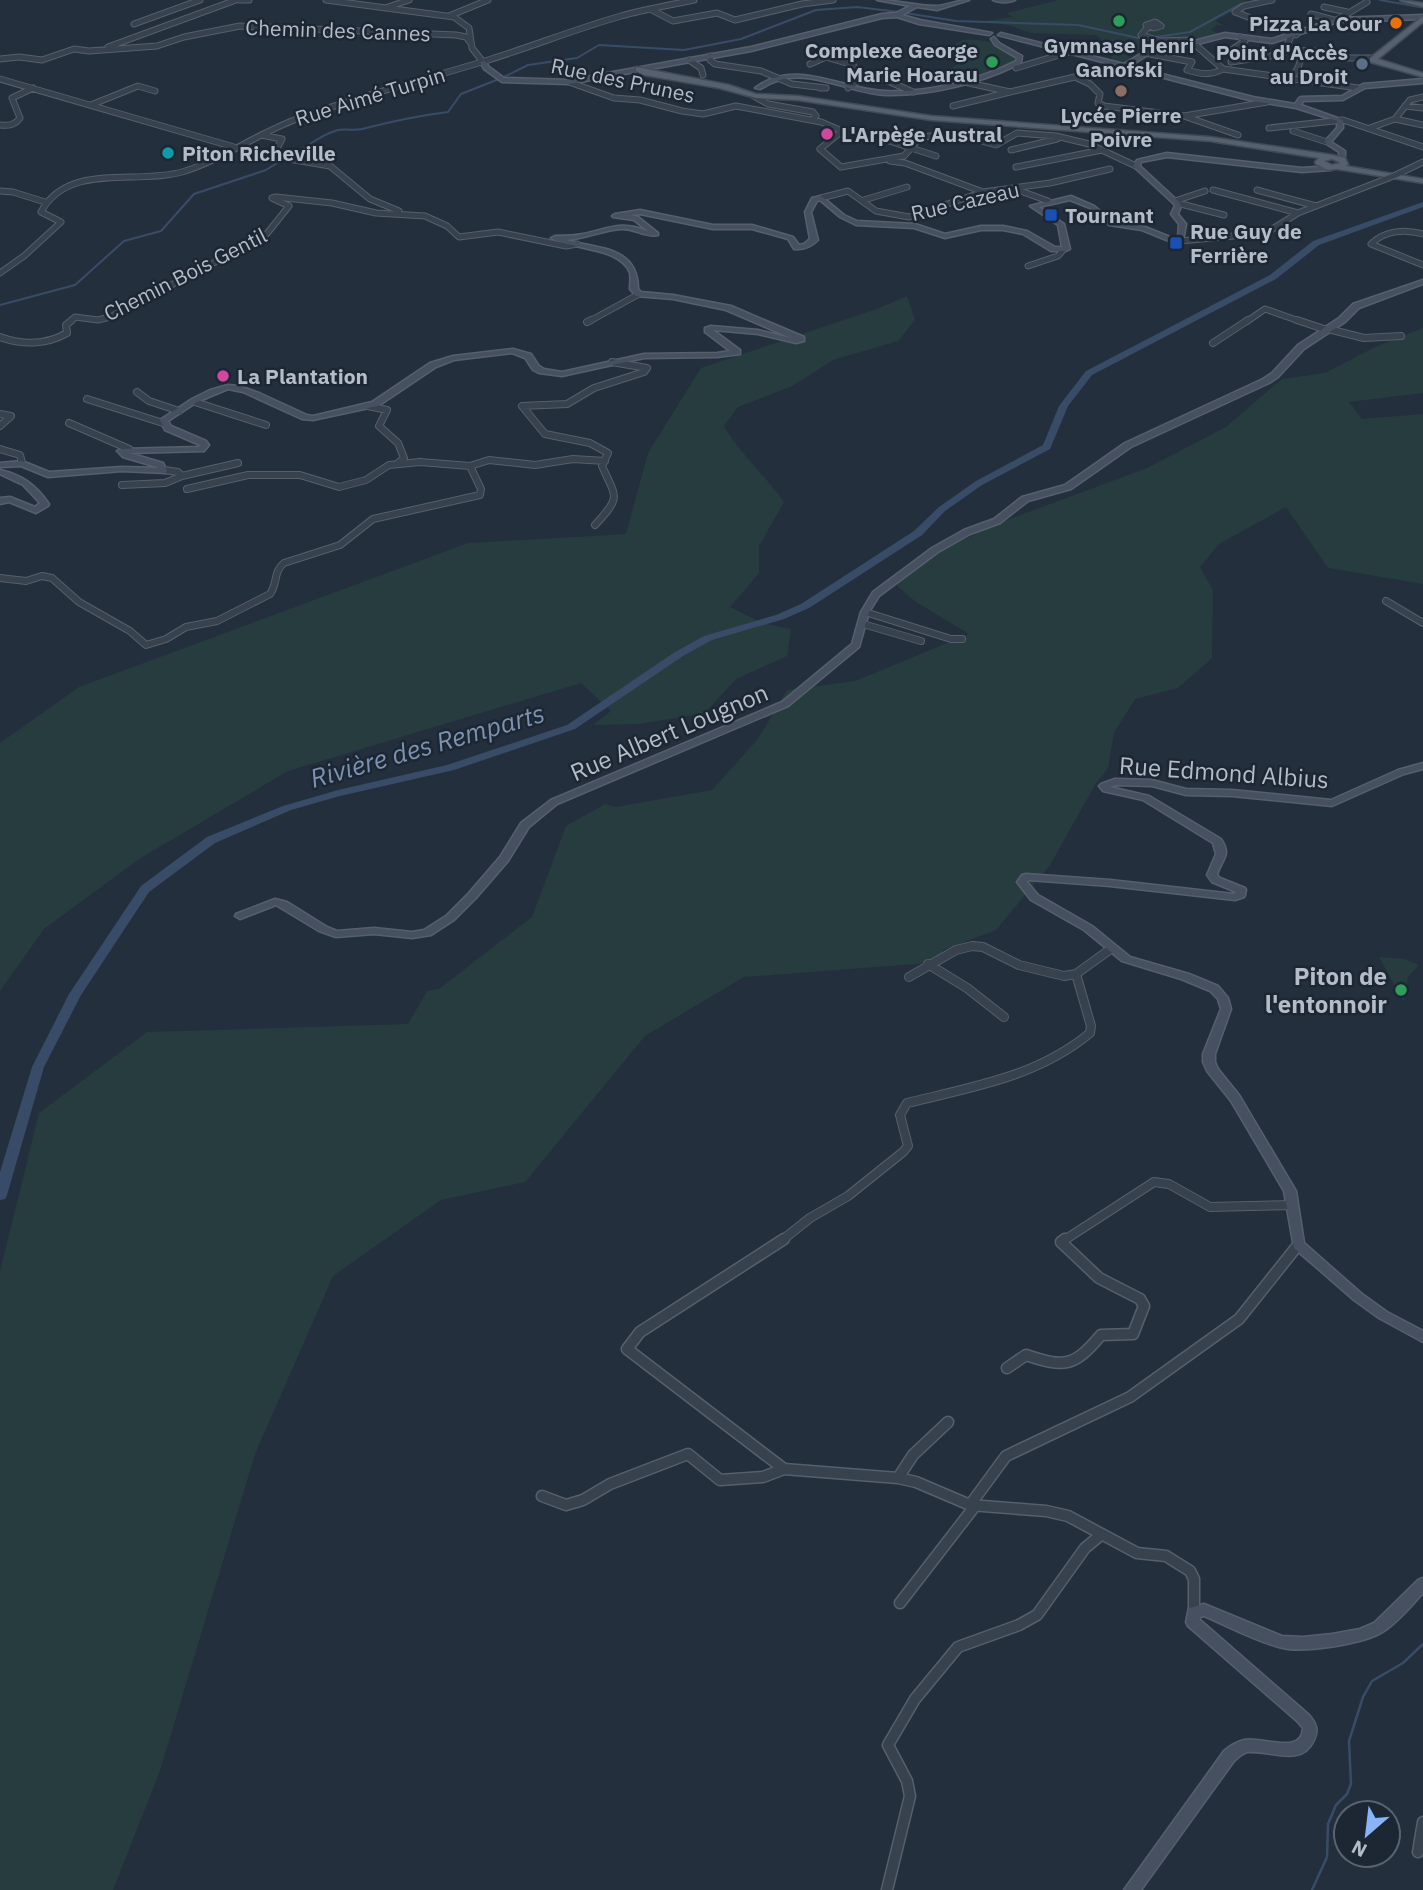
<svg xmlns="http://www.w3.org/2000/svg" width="1423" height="1890" font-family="'IBM Plex Sans',sans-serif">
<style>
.green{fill:#263c3f}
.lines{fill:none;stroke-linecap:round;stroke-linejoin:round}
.stream-far1{stroke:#394c67;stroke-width:2}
.stream{stroke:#394c67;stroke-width:2.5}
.river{fill:#394c67;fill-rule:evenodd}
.street-far3-casing{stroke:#565f6c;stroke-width:7}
.street-far2-casing{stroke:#565f6c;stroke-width:8}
.street-far1-casing{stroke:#565f6c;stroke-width:10}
.street-casing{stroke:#565f6c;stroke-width:13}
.secondary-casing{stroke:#565f6c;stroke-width:3}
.primary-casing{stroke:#414a57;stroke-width:3}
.street-far3{stroke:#38414e;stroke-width:5}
.street-far2{stroke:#38414e;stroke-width:6}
.street-far1{stroke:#38414e;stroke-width:8}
.street{stroke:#38414e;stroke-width:10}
.secondary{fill:#465061;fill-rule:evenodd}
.primary{fill:#56606e;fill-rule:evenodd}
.street-bridge-casing{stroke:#565f6c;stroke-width:7;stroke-linecap:butt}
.street-bridge{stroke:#38414e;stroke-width:5}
.leisure-dot{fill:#2e9e5b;stroke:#1d2633;stroke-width:2.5}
.food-dot{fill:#e8710a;stroke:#1d2633;stroke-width:2.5}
.service-dot{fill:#5c6f8a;stroke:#1d2633;stroke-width:2.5}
.education-dot{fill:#8d6e63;stroke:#1d2633;stroke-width:2.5}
.hotel-dot{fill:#d1479c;stroke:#1d2633;stroke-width:2.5}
.culture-dot{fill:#0f9aa8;stroke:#1d2633;stroke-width:2.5}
.transit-dot{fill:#1a4fb4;stroke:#1d2633;stroke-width:2.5}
.labels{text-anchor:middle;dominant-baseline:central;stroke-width:5;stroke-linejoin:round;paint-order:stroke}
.far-poi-label{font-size:21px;font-weight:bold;fill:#b4bcc9;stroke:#1d2633;text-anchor:start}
.far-street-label{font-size:21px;fill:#b4bcc9;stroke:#1d2633}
.street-label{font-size:24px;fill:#b4bcc9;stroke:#1d2633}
.poi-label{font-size:24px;font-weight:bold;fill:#b4bcc9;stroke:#1d2633;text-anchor:end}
.water-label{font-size:26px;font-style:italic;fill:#7c92b1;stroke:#1d2633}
</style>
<rect width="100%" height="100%" fill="#242f3e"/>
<path class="green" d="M1058 0H1243L1250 1 1215 21 1223 25H1216L1211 30 1219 34C1202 40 1153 52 1137 49L1127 55 1132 59 1124 63 1113 62 1107 45 1096 35 1030 33 1009 25 978 22 1012 17 1007 13Z
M963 40C982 39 1006 42 1016 60 997 74 948 87 925 82L968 59 941 51Z
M907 296 915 320 898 341 833 360 792 386 738 407 724 426C740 454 765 475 784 502L759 546V573L730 607 762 623 791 629 787 656 736 679 705 713 640 724 593 725 611 711 581 683 288 771 139 859 44 929 0 991V743L79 687 468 543 626 534 648 453 701 368 877 309Z
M1423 328V393L1349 402 1362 419 1423 414V584L1328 568 1286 507 1219 544 1200 567 1213 590 1212 658 1178 688 1135 699 1114 733 1108 768 1095 785 1050 865 996 930 943 950 941 962 744 977 645 1036 525 1182 441 1200 333 1276 255 1454 160 1771 113 1890H0V1271L39 1113 147 1032 408 1024 427 991 439 989 532 917 566 826 605 804 616 807 712 790 758 739 787 690 855 681 969 634 916 602 896 585 941 549 1010 519 1147 468 1226 427 1282 379 1325 373 1375 347Z
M1379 957 1404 959 1419 965 1408 977 1404 1002Z"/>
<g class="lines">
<path class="stream-far1" d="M1380 0 1420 7
M1250 2 1258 0
M905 13 956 21 1078 25 1143 39
M1156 37 1190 32 1241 4
M504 77 528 65 577 58 599 45 684 50 741 39 816 10 857 7 899 12
M287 157C304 150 316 137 335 131 343 128 353 131 362 129 393 121 416 116 448 112L461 94 499 79
M0 305 75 285 124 241 161 231 194 194 266 170 282 160"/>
<path class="stream" d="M1312 1890 1327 1857 1328 1824 1336 1805 1347 1794 1351 1784 1349 1741 1363 1697 1372 1681 1403 1663 1423 1644"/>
<path class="river" d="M1423 202V207L1319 245 1276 279 1092 375 1068 406 1050 449 982 485 945 511 922 535 809 608 784 619 712 640 683 656 575 729 454 770 340 796 291 810 215 843 149 892 81 995 44 1067 7 1195 5 1199 0 1200V1172L32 1067 69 994 141 886 207 837 283 806 338 790 447 765 567 725 675 652 704 636 776 615 801 604 914 531 939 507 976 481 1043 445 1059 406 1086 371 1270 275 1313 241Z"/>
<g class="street-far3-casing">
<path id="street-far3" d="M239 0H249
M326 0 454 17 469 28 472 48 483 62
M1272 0 1244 6 1235 12 1296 35
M388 7 409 0
M1324 7 1347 12
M650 9 673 21 717 13 735 20 802 4 833 0
M1311 14 1334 20
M449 16 488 0
M1337 20 1367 2
M1155 22 1161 26 1154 28 1146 25Z
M134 24 200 0
M1148 27 1141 35 1160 41 1190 40 1223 69 1358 88
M108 47 236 0
M1285 50 1334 52 1348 58H1374
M1230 51 1245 41 1240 37
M1145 53 1192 62 1187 70C1200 74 1210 76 1223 69
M710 56V60L715 64 761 71 792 84 826 88H820
M0 59 19 57 42 60 74 49 89 51 157 46 184 37 240 26 456 35 466 37 470 42
M689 60 701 68 703 75
M1231 62 1283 54 1291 36
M810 64 826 57 853 65 862 78 848 88
M1124 66 1077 78 1090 84 1100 94 1098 103 1104 106 1184 116
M1016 68 1069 52
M1291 78 1298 68 1303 52
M0 79 234 147
M883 79 913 92
M569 82 614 98 640 100 682 111 703 114 736 106 821 122 842 131 820 149 841 167 904 156 920 138 930 136H964L996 145 1017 133 1056 136 1089 144 1136 166
M1010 92 1079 76
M752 95 768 104 813 112 816 116 812 120
M91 105 138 86 155 91
M953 106 1010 92 960 81
M1405 106 1423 108
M1395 119 1423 125
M0 125C9 126 15 125 20 118L12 98 33 88
M1269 128 1343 120 1423 147
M1370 128 1395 119 1410 100 1423 97
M1293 131 1327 142
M261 135 282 139 277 148 283 158 330 166 370 199 399 211
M1238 135 1184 116 1267 102
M883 139 936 156
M1011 150 1057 139
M890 161 905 163 983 192
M1016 167 1102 150
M1398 174 1423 162
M1015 189 1048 201
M1213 190 1298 213
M1257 190 1316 206
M0 191 13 192 45 202
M821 198 848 191 876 211 909 217 983 192 1050 183 1110 169
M864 200 907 187
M1175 201 1205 191
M1177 203 1224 215
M1423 234C1405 229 1385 230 1371 244L1423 265
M1180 241 1266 233 1298 213 1386 179
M1028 266 1058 256 1063 250
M0 273 24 256 61 222 41 212C68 162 135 185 182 172 222 160 258 133 297 119 359 96 423 80 485 61 531 47 575 29 621 16 645 9 670 5 694 0
M70 322 75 317 98 320 110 317 265 236 289 206 272 198 276 197 332 203 376 213 425 216 447 226 459 237 498 232 566 246 577 244
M588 322 639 294
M1246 322 1265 309 1302 322"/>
</g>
<g class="street-far2-casing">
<path id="street-far2" d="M1297 320 1327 330
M587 322 591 320
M1328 329 1364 338 1401 336
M0 337C22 345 46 345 67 333L66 325 72 320
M1213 343 1248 320
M137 392 149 401 179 411
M87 399 163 423
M195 402 266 425
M368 406 387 410 379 426 398 443 404 458 398 463
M0 414 11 416 0 426
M69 423 129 449
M0 449 20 455 22 463
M182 476 238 463
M122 485 165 483 182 476 178 472 164 470
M187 489 248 475H300L339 487 366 480 389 465 420 462 470 466 489 460 535 465 573 459 605 461
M595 525C622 496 616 498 602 466L608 453 590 443 545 434 522 406 567 404 594 388 644 372 647 368 612 362
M0 578 26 581 42 576 52 578 79 602 130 631 146 645 166 639 186 627 217 621 270 594C278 583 273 572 284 563L340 545 373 519 480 495 481 489 470 466
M1386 601 1423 623
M865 612 951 639H962
M863 624 921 641"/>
</g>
<g class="street-far1-casing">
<path id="street-far1" d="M928 964 967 988 1004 1017
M909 977 956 950 972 946 983 947 1019 965 1064 976 1076 974 1112 948
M781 1241 810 1218 848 1196 903 1152 908 1146 900 1115 907 1103C972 1087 1037 1077 1090 1033L1091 1026 1076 974
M1063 1241 1154 1182 1169 1184 1210 1207 1294 1205"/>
</g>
<g class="street-casing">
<path id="street" d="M784 1239 640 1332 627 1349 784 1469
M1007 1368 1026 1355C1065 1368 1074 1367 1101 1335L1133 1334 1144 1306 1140 1299 1099 1278 1061 1242 1065 1239
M898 1478 913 1455 948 1422
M542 1496 566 1505 583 1500 610 1484 688 1454 720 1480 763 1477 784 1469 898 1478 916 1482 970 1505 1046 1511 1068 1516 1137 1553 1166 1556 1190 1571 1194 1579V1612
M970 1505 1006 1456 1130 1397 1239 1319 1298 1245
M900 1603 975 1506
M1418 1852 1423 1822
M887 1890 910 1796 907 1781 888 1745 915 1699 958 1647 1019 1625 1037 1615 1085 1548 1102 1534"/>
</g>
<g class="secondary-casing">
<path id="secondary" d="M877 0C897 0 916 6 935 6 946 6 957 0 969 0L937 10 917 7 902 15 920 20 992 33 989 35 919 24 897 17 882 18 751 51 569 84 502 82 484 69 480 62 485 61 489 67 504 78 569 80 751 47 882 14 896 13 910 6Z
M993 0H1015C1010 3 998 3 993 0Z
M1423 15V19L1338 22 1272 43 1225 37 1194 45 1154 51 1130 66 1253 97 1295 104 1299 98 1301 97 1342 96 1363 84 1423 79V83L1365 88 1343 100 1303 101 1301 105 1343 120V128L1331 142 1345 151V160L1342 162 1339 160V152L1324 142 1337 128V121L1296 108 1253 101 998 35 1001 33 1124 64 1150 48 1194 41 1225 33 1272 39 1337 18Z
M994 37 999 43 1022 56 1021 63C983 83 929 96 886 95 850 94 810 67 774 82 770 83 765 87 760 89L755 88C796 57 841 90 885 91 928 93 978 80 1016 61L1017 58 995 45 991 39Z
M1167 153 1302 168 1331 166 1334 168 1331 170 1302 172 1167 157 1141 162 1140 166 1180 203 1181 206 1178 214 1186 224 1183 241 1174 243 1142 230 1109 225 1090 208 1070 200 1039 207 1064 224 1070 249 1066 251H1051L1023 234 1003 230H981L945 238 914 228 856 225 840 217 820 200 817 201 811 212 818 240C811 247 804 250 794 249L788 239 752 229H713L640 214 631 215 638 217 658 233V235C645 238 635 228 621 229 603 230 585 239 566 240 598 249 638 246 638 289L641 292 673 295 731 306 804 337V341L796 343 758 334 713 330 740 350V354L717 357 644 358 562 376 539 373 533 370 525 358 512 353 454 360 436 367 378 406 313 420 302 419 243 392 228 389 197 402 168 421 171 426 206 441 209 445 204 451 129 453 163 463 167 471 166 473 122 471 48 477 21 466 0 467V463L22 461 49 472 122 467 158 468 157 467 123 457 117 451 121 449 199 447 200 445 165 430 160 420 192 399 210 390 228 385 239 386 259 393 307 415 313 416 372 402 430 363 453 356 513 349 531 354 539 366 544 369 562 372 644 354 717 353 730 351 705 332V328L711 326 758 330 791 338 726 310 673 299 636 296 630 289C630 284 631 278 630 273 621 247 571 250 551 238L555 236C564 236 574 236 583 234 611 228 622 220 649 232L634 220 613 217 612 216 615 214 640 210 713 225H752L793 237 799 245 804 244 810 239 805 212 812 198 821 196 844 215 857 221 915 224 945 234 981 226H1003L1027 231 1055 247H1062L1058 225 1030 206 1071 196 1094 206 1113 222 1145 227 1175 239 1178 238 1179 224 1171 214 1175 206 1174 204 1133 166 1137 160Z
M1423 280V284L1359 308 1345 322 1304 349 1278 377 1269 383 1131 447 1071 489 1028 501 1000 523 970 534 938 552 879 596 869 612 859 647 788 706 557 804 529 827 508 861 476 898 454 920 431 935 412 938 374 934 336 937 319 931 276 905 240 919 235 916 236 914 275 899 287 902 327 927 337 931 374 928 412 932 424 930 446 916 468 894 500 857 521 823 551 800 782 702 852 644 861 612 873 592 932 548 964 530 994 519 1022 497 1065 485 1125 443 1263 379 1272 373 1298 345 1339 318 1353 304Z
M0 470C22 475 36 485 49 504L48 506 36 513 9 502 0 504V498L10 497 35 507 40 503 23 485 0 474Z
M1423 763V769L1404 774 1332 806 1232 796 1186 795 1152 786 1116 785 1110 787 1149 796 1221 839C1232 856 1222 858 1217 875L1220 878 1245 888 1246 890 1245 895 1244 897 1235 900 1110 886 1029 880 1027 882 1038 895 1092 926 1130 957 1189 974 1218 986 1228 998 1231 1009 1215 1054V1062L1218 1069 1239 1095 1296 1191 1304 1243 1362 1294 1387 1312 1423 1331V1342L1379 1318 1354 1300 1294 1248 1284 1191 1231 1101 1207 1071 1203 1062V1054L1221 1009 1218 999 1210 991 1181 979 1122 961 1084 930 1031 900 1017 882 1022 875 1026 874 1110 880 1234 894 1236 892 1212 882 1207 875 1216 854 1213 843 1143 800 1103 791 1099 786 1101 784 1115 779 1152 780 1186 789 1232 790 1331 800 1398 770Z
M1423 1578V1593C1411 1606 1399 1621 1384 1631 1365 1644 1301 1654 1279 1647 1253 1640 1228 1626 1204 1616L1200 1617V1620L1309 1715C1316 1723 1319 1730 1314 1740 1301 1768 1271 1750 1248 1752 1242 1753 1239 1757 1234 1761L1141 1890H1124L1224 1751C1230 1746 1236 1742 1244 1740 1261 1736 1302 1756 1303 1728L1297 1721 1188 1626 1186 1622 1189 1608 1204 1604 1282 1636 1303 1637 1332 1634 1360 1629 1374 1623 1418 1580Z"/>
</g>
<g class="primary-casing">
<path id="primary" d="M1400 0 1423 3V7L1401 1Z
M1423 16V22L1378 59 1423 73V77L1370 62V58Z
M636 67 729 85 756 94 798 96 931 116 1210 137 1332 155 1345 158 1348 164 1346 166 1423 179V183L1337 169 1328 170 1316 164 1315 162 1319 158 1210 141 931 120 798 100 756 98 719 88 644 75 636 71ZM1332 159 1339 162 1340 163 1332 165 1324 161Z"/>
</g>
<use href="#street-far3" class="street-far3"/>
<use href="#street-far2" class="street-far2"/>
<use href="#street-far1" class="street-far1"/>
<use href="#street" class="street"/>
<use href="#secondary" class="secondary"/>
<use href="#primary" class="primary"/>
<g class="street-bridge-casing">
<path id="street-bridge" d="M1386 179 1398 174"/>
</g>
<use href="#street-bridge" class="street-bridge"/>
</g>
<g class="leisure-dot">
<circle cx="1119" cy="21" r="7"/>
<circle cx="992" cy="62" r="7"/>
<circle cx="1401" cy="990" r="7"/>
</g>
<circle class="food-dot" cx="1396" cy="23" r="7"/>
<circle class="service-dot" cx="1362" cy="64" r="7"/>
<circle class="education-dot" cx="1121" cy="91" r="7"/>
<g class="hotel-dot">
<circle cx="827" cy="134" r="7"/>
<circle cx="223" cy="376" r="7"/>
</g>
<circle class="culture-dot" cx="168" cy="153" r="7"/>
<g class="transit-dot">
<rect x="1044" y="208" width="14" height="14" rx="3.5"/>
<rect x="1169" y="236" width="14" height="14" rx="3.5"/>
</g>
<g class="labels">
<g class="far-poi-label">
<text x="1382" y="23" text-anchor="end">Pizza La Cour</text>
<text x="1119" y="45" text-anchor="middle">Gymnase Henri<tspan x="1119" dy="24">Ganofski</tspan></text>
<text x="978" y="50" text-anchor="end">Complexe George<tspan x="978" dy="24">Marie Hoarau</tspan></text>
<text x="1348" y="52" text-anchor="end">Point d'Accès<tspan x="1348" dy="24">au Droit</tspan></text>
<text x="1121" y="115" text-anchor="middle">Lycée Pierre<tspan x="1121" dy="24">Poivre</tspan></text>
<text x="841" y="134">L'Arpège Austral</text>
<text x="182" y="153">Piton Richeville</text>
<text x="1065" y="215">Tournant</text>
<text x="1190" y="231">Rue Guy de<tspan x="1190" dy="24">Ferrière</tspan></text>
<text x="237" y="376">La Plantation</text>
</g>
<g class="far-street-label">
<text transform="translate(338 30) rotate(2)">Chemin des Cannes</text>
<text transform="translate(623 80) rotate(12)">Rue des Prunes</text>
<text transform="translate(370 96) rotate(-17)">Rue Aimé Turpin</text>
<text transform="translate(965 201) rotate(-13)">Rue Cazeau</text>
<text transform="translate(185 274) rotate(-27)">Chemin Bois Gentil</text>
</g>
<g class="street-label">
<text transform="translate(669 732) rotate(-23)">Rue Albert Lougnon</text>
<text transform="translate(1224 772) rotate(4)">Rue Edmond Albius</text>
</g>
<g class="poi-label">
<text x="1387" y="976">Piton de<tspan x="1387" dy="28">l'entonnoir</tspan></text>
</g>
<g class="water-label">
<text transform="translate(427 745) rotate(-16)">Rivière des Remparts</text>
</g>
</g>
<g transform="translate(1367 1834) rotate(208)"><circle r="33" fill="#1d2633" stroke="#59626f" stroke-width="2"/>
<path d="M0-5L12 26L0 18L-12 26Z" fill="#8ab4f8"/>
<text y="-10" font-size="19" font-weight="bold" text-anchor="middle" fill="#b4bcc9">N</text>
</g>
</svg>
